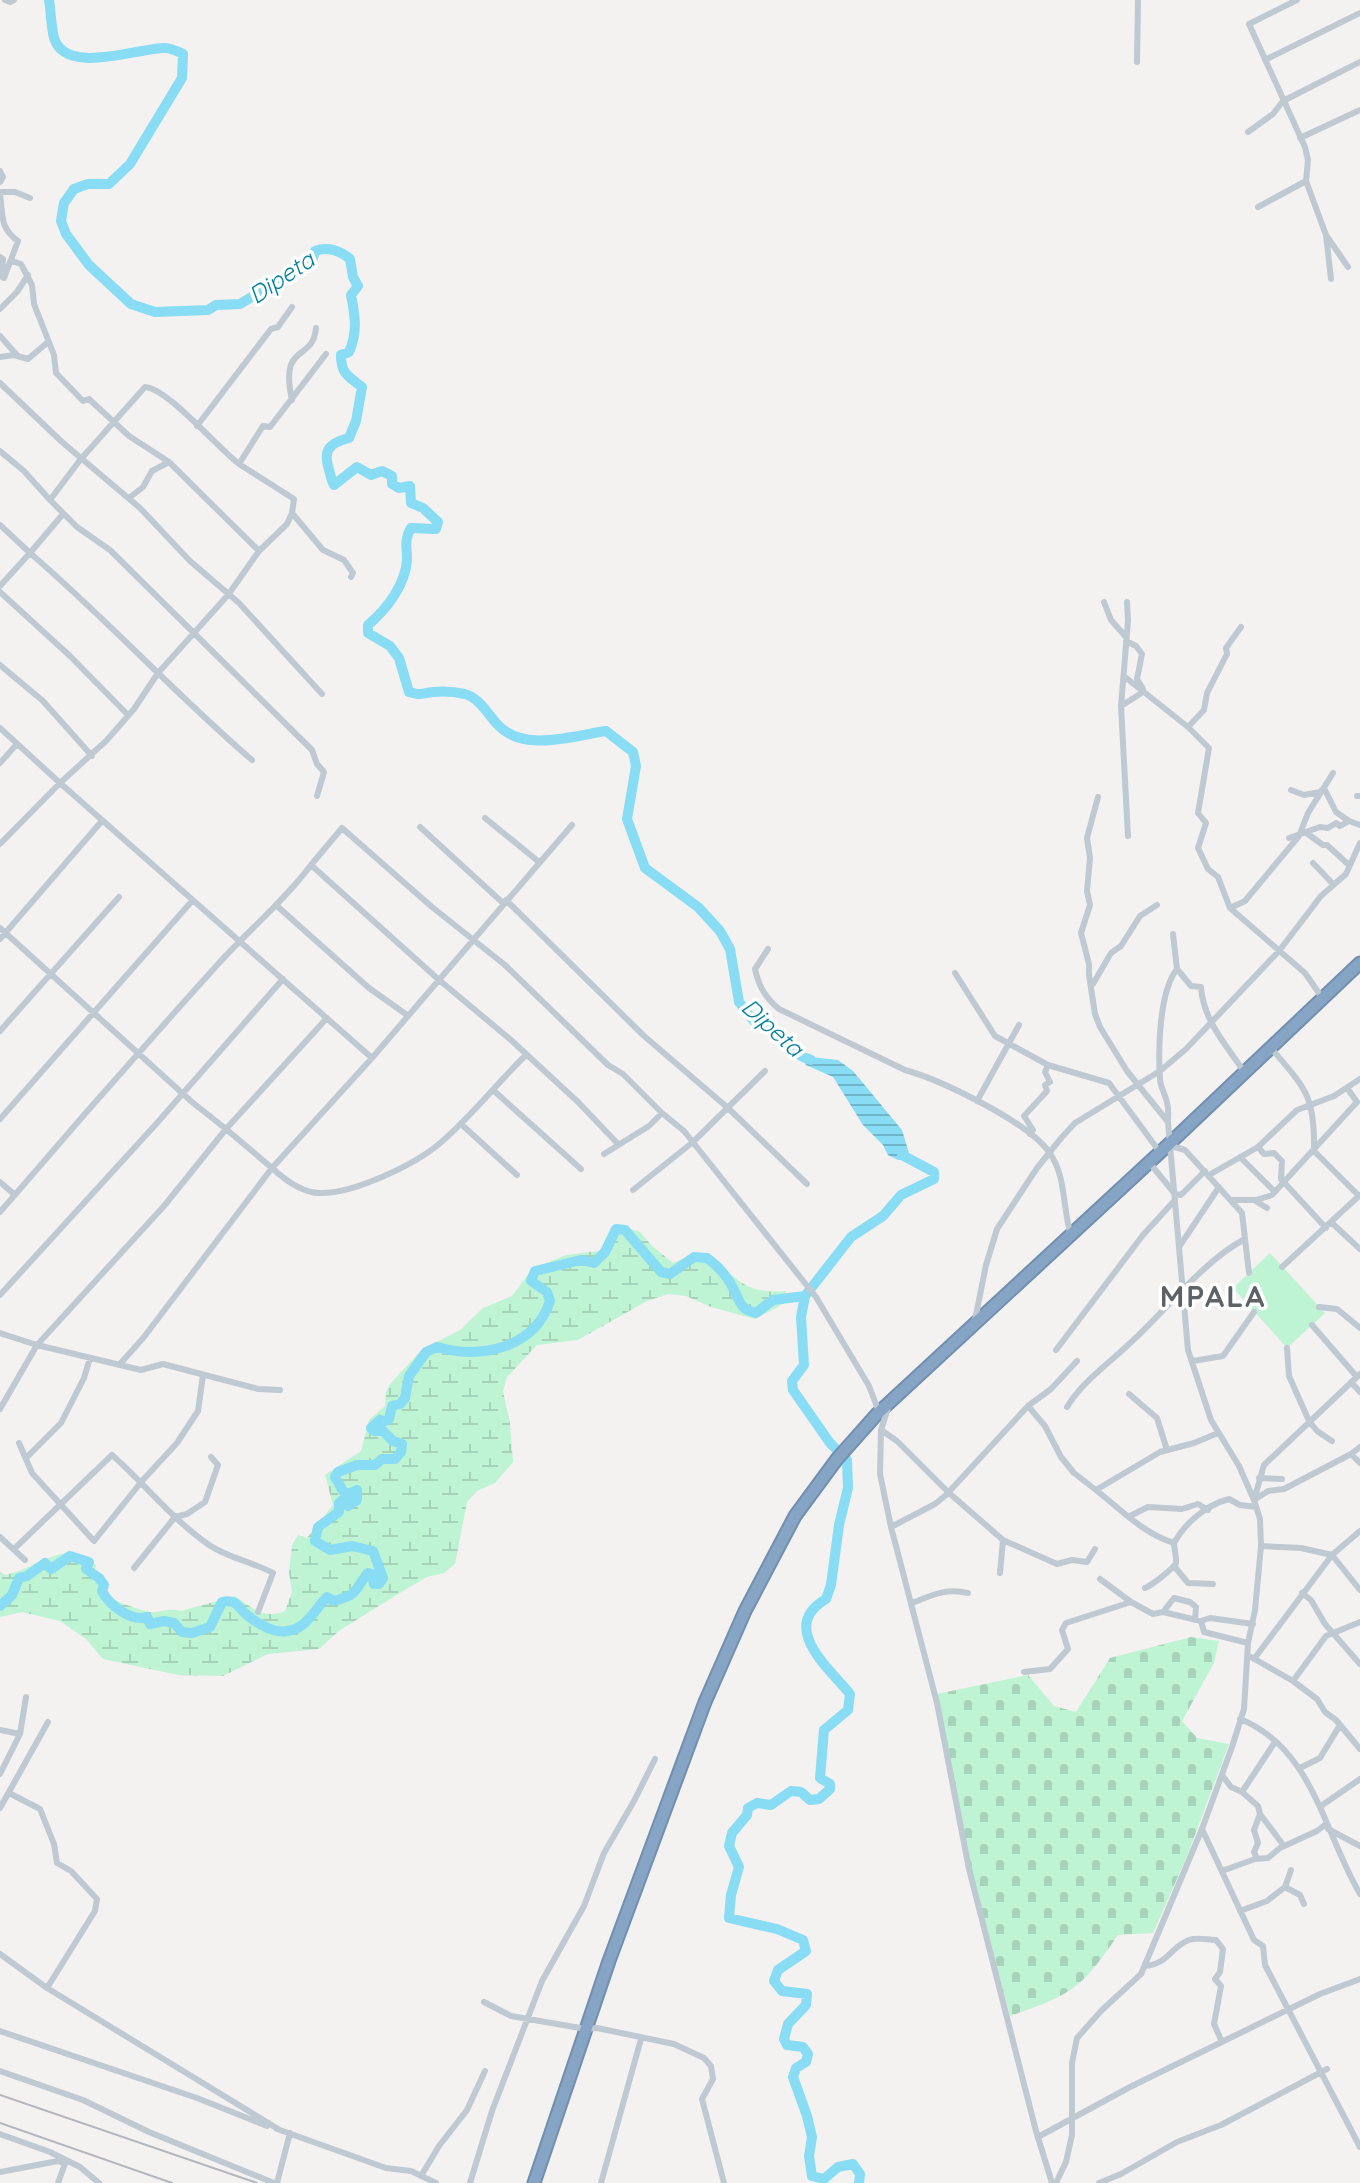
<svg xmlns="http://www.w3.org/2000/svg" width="1360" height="2183" font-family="Quicksand,sans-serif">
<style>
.grass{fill:#bef3d3}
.wetland{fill:url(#wetland-marsh)}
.cemetery{fill:url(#cemetery-stones)}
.water{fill:url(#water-rules)}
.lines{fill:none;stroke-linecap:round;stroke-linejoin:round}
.river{stroke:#88dcf3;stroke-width:10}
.highway-casing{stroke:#718faf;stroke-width:15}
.street{stroke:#bec9d2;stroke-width:6}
.highway{stroke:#86a4c3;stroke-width:11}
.rail{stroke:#b3b7bc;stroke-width:2}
.labels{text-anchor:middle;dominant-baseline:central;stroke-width:7;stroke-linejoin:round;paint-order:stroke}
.water-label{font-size:24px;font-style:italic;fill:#0480a0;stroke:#fff}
.district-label{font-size:30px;font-weight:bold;letter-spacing:2px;fill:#5d6267;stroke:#fff}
</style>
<defs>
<pattern id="wetland-marsh" width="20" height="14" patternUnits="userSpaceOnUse" patternTransform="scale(2)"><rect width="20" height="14" fill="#bef3d3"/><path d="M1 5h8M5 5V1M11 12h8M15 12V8" fill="none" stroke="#a5d2b8"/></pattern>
<pattern id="cemetery-stones" width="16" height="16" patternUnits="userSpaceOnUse" patternTransform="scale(2)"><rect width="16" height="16" fill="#bef3d3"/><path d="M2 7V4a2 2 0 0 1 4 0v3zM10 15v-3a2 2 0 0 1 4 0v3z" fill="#a5d2b8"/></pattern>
<pattern id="water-rules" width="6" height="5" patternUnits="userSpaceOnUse" patternTransform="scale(2)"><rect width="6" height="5" fill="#88dcf3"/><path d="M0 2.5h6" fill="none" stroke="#71b5c8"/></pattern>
</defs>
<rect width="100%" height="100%" fill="#f4f1f1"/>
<path class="grass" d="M1270 1253 1325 1313 1287 1348 1233 1288Z"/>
<path class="wetland" d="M617 1225 640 1232 652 1246 673 1263 691 1255 707 1253C736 1278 745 1295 786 1291L785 1303 755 1319 711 1307 686 1296 668 1294 647 1301 578 1340 537 1345 507 1377 503 1391 510 1424 513 1462 495 1483 477 1491 467 1502 455 1564 444 1573 427 1577 408 1588 340 1630 319 1649 268 1654 223 1676 178 1675 103 1659 86 1639 60 1621 22 1612 0 1617V1572L5 1575C38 1569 65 1536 96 1565L95 1570 104 1577 108 1597C116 1601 146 1613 154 1612 165 1611 170 1608 181 1611L235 1596C251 1607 264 1620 285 1611L292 1592 289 1573 292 1545 298 1535 307 1538 333 1505 325 1475 361 1451 369 1420 385 1406 386 1392 390 1384 417 1355 429 1346 460 1330 483 1308 512 1296 532 1269 566 1255 599 1251Z"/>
<path class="cemetery" d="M1191 1637 1219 1641 1214 1663 1182 1721 1197 1738 1229 1744 1187 1856 1153 1933 1118 1935C1080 1990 1073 1994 1010 2016L971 1868 937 1694 1028 1675 1054 1706 1076 1712 1110 1658Z"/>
<path class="water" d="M801 1056 838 1060 853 1071 902 1130 911 1160H898L888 1155 883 1145 863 1125 833 1077 806 1065Z"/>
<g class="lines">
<path class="river" d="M49 0C51 12 51 26 54 38 66 76 137 48 165 48 171 48 177 51 183 54L182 78 130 164 109 184H88L74 189 64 203 61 221 66 234 89 265 131 304 155 312 208 310 216 305 240 304 312 261 315 251C327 246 341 251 350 259L353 277 358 286 351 295C355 315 358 332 349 352L341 355C341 374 348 376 362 387L356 421 349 438C326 444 323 452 330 473 331 477 332 482 334 485L357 467 371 475 382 471 392 476V484L399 488 410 486 411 503 423 508 438 522 436 529 411 528C404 539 407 547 407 559 406 584 387 609 368 625V633L390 646 399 658 409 692C422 696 421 693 433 692 442 691 456 692 465 694 479 698 487 713 497 724 523 753 572 736 606 731L633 752 636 766 627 819 645 868 698 907 720 931 730 949 739 1002 754 1021 784 1039 801 1056 811 1060
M805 1296 801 1317 804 1365 792 1381 793 1390 830 1443 847 1460 848 1488 839 1525 831 1585 826 1599C778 1627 830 1669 850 1694L848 1710 824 1730 820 1778 830 1784V1789L819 1799 810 1800 801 1792 791 1791 771 1805 757 1803 748 1808 747 1815 732 1833 729 1846 739 1867 731 1895 729 1918 777 1929 803 1940 806 1951 778 1970 774 1981 782 1991 807 1994 806 2005 788 2024 784 2039 787 2045 803 2047 808 2054 806 2062 796 2068 793 2077 807 2116 812 2137 809 2156 812 2176 824 2179 838 2167 853 2164 860 2174 859 2183
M0 1606 12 1595 19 1578 27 1576 45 1563 51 1569 70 1556 89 1562 86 1569 99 1578 104 1585 102 1591C109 1605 131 1622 147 1617L150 1624 164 1621 174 1623 182 1632 192 1633 210 1627 222 1602C238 1598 238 1609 248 1616 264 1628 282 1638 301 1626 312 1618 318 1606 327 1597L334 1601C360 1594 353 1591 368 1573L372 1574 374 1584H379L383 1578 373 1551 352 1546 330 1550 315 1541 318 1527 339 1512V1503L343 1500 348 1506 357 1500V1490L349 1494 343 1491 335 1477 338 1472 357 1465H375L382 1459H395L401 1452 402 1444 393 1441 383 1431H374L371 1428 380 1420 383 1422 389 1419 392 1406 400 1404 405 1398 409 1376 426 1352 437 1347C480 1360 535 1348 550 1301L547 1292 531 1281 535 1271 581 1260 594 1263 605 1252 616 1229 625 1230 661 1272 670 1274 694 1257 707 1258C718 1266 728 1277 734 1290 740 1302 740 1309 756 1313L773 1300 805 1296 851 1237 883 1216 901 1195 934 1179V1172L902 1155"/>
<g class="highway-casing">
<path id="highway" d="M534 2183 609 1961 705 1702 745 1611 795 1516 837 1459 877 1414 1168 1145 1360 963"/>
</g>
<path class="street" d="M5 0 10 2 14 0
M1297 0 1249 24 1305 147 1308 160 1306 181 1326 235 1331 279
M1265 60 1360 13
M1137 62 1138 0
M1248 132 1273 114 1283 101 1360 62
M1300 138 1360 110
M0 171 3 177 0 182
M0 192H15L30 198
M0 194C3 217 0 228 18 241L4 278 0 276
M1258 207 1306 181
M1326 235 1348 267
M0 257 3 259 2 276
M12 261 21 264 32 285 34 304 54 355 56 373 83 401 89 399 129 436 169 462 259 551
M0 309 17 292 28 275
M0 336 17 355
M326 354 270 427 263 426 239 464 294 499 292 513 287 524 259 551 228 595 158 673 134 709 106 741 60 783 372 1058
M0 357 14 355 28 359 48 342
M0 383 62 442 140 508 190 561 239 603 322 694
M292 400C279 341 313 363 316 328
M197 426 271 329 278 327 292 307
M0 451 24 471 50 500
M239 464C217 447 167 388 145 387L80 460 50 500 77 527 110 550 312 750 317 764 324 772 317 796
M129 498 143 487 152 471 169 462
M292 513 323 550 344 560 353 573 351 577
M63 514 30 553C107 619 175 694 252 760
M0 525 30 553 0 586
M0 592 70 656 128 715
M1104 602 1111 620 1126 637
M1127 602 1128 621 1121 706 1128 836
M1241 627 1226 648 1227 654 1207 693 1204 710 1188 727 1209 748 1198 813 1206 823 1198 848 1208 869 1218 877 1230 908 1305 973 1323 999
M0 665 43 701 92 756
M1125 677 1188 727
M1121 706 1140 694 1143 689 1137 679 1142 654 1136 646 1126 641
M0 728 60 783 0 844
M0 763 17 744
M1291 790 1304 795 1320 792
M1322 790H1325L1336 812 1349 821
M1357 796H1360
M485 818 539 862
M420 827 503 903
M1305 832 1323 845H1327L1349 865
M1289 838 1320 827 1328 828 1336 823 1340 826 1349 821 1360 825
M1313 863 1333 884
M311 865 342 828 432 907 505 965 608 1065 623 1074 662 1113
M506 900 643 1035 728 1108 807 1184
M277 906 369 988 407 1015
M1230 908 1245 901 1299 836 1308 813 1333 773
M0 928 192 1102 226 1129 164 1206 37 1345 0 1409
M1173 934 1177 969 1191 986 1201 987C1203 1020 1226 1045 1245 1073
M0 939 101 822
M768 949 755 969C759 987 765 997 779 1009L905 1070C941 1080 1028 1122 1049 1152 1067 1177 1062 1208 1071 1235
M955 973 995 1036 1048 1065 1109 1083 1159 1151
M1093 984 1111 953 1121 946 1140 916 1157 905
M327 1018 226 1129 272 1168 372 1058 572 825
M0 1031 119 897
M1271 1048C1306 1089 1315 1096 1314 1151L1359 1196
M493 1090 581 1169
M977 1101 1019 1025
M0 1119 192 901
M1168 1122C1168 1116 1169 1109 1167 1103 1166 1095 1160 1087 1160 1079 1158 1050 1159 992 1177 969
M461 1124 517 1175
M1030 1134 1033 1130 1024 1116 1047 1091 1045 1085 1050 1082 1045 1072 1048 1065
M1168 1145 1185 1150 1242 1213 1249 1273
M1258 1147 1264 1154 1274 1153 1282 1161 1281 1179 1326 1228
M604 1154 649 1126 662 1113 684 1131 816 1297 869 1386 879 1412
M1240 1157 1275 1192
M1148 1161 1175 1194 1181 1195 1205 1171
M1209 1175 1258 1147 1297 1110 1334 1096 1360 1079
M0 1182 15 1195
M633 1190 693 1142 765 1071
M1231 1200H1256L1272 1195 1357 1102 1347 1088
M1254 1200 1267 1208
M0 1212C72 1128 145 1045 219 963 249 930 284 901 311 865L438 979 511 1040 578 1102 618 1144
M1332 1223 1360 1249
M1179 1247 1219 1187
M1282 1267 1360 1195
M0 1295 157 1123 283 979
M1319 1307 1337 1309 1360 1328
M975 1320 986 1265 997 1229 1037 1168 1062 1137 1075 1123 1160 1071 1186 1049 1279 951 1321 896 1346 874 1360 843
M1312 1325 1357 1377
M0 1333 37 1345 141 1370 163 1364 258 1389 280 1390
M1287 1348 1289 1376 1309 1421 1317 1431 1332 1441
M1056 1350 1143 1235 1175 1200
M1193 1361 1223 1356 1254 1312
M120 1364 144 1337 272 1168C285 1180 302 1193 320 1193 353 1194 414 1165 439 1144 471 1117 496 1084 526 1055
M1351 1382 1360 1392
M1129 1394 1157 1418 1167 1450
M1028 1406 1045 1426 1061 1457 1074 1473 1096 1490 1160 1452 1194 1443 1218 1433
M1067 1407C1082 1382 1108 1364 1128 1345 1164 1313 1201 1263 1243 1240
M888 1408 881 1430 880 1474 891 1527 937 1703 969 1869 1036 2131 1052 2183
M881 1430 897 1441 948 1492 1003 1540 1000 1573
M19 1443 32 1473 94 1541 142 1481 177 1443 198 1411 203 1375
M1351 1454 1360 1463
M27 1457 61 1423 84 1378 90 1358
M1259 1478 1282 1479
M1096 1490C1120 1509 1144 1534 1174 1543 1185 1523 1206 1505 1229 1499L1240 1505 1256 1507
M1254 1500 1264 1465 1360 1374
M1254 1500 1268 1491 1284 1489 1351 1454 1360 1447
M1130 1516 1148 1507 1182 1509 1198 1504 1208 1510
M891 1527 935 1504 946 1495 1028 1406 1051 1389 1077 1361
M0 1537 25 1560
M1003 1540 1057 1564 1072 1560 1087 1562 1095 1549
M1261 1546 1301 1548 1332 1555 1360 1590
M14 1549 112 1455C145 1484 173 1520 209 1545 228 1558 253 1562 273 1573L258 1612
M1174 1566 1188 1583 1213 1584
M134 1568 175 1517 187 1514 205 1502 218 1465 211 1457
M1100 1579 1131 1602 1153 1614 1163 1612 1201 1621 1204 1632 1248 1643
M1145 1588C1152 1585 1173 1569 1176 1563 1177 1560 1174 1548 1174 1543
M1302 1593 1311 1600 1325 1624 1360 1664
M912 1603C932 1595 946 1588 968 1593
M1163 1612 1174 1598 1190 1602 1196 1607 1195 1620
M1201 1621 1210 1618 1253 1624
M1251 1657 1293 1681 1326 1636 1360 1622
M1254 1659 1332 1555 1360 1531
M1024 1672 1050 1669 1068 1649 1062 1630 1066 1623 1131 1602
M1293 1681 1317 1699 1325 1712 1336 1720 1360 1749
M1240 1719C1313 1748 1324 1833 1360 1894
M0 1730 20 1734 26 1697
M1300 1768 1320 1758 1340 1725
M0 1774 20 1734
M1222 1775 1231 1787 1242 1792 1275 1742
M1242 1792 1258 1806 1260 1814 1254 1830 1258 1843 1254 1852 1257 1859
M9 1793 40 1809 54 1844 57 1863 71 1871 97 1899 95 1911 47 1988 278 2129
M1321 1806 1360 1779
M0 1808 48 1722
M1260 1814 1284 1846
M1202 1829 1254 1940 1263 1946 1265 1965 1360 2147
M1328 1829 1360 1846
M1291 1870 1285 1887 1300 1895 1304 1904
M1222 1871 1255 1859 1268 1858 1280 1848 1317 1831 1326 1824
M1240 1911 1267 1901 1285 1887
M0 1954 47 1988
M1145 1966C1170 1963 1170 1947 1189 1940 1198 1937 1207 1940 1216 1940L1223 1949 1220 1972 1215 1979 1221 1986 1214 2024 1222 2042
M484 2002 511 2016 586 2029 597 2028 674 2044 704 2058 711 2066 713 2079 702 2099 724 2183
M0 2031 197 2098 267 2126
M0 2071 83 2100 149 2132 274 2183
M277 2129 386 2168 411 2171 436 2183
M0 2134 50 2152 80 2167 99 2183
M1038 2137 1130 2087 1232 2037 1320 1994 1360 1979
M0 2172 58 2161 63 2163
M421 2176 439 2146 467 2110 485 2071
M58 2183 66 2161
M277 2183 290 2133
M470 2183 492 2111 542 1981 584 1906 604 1853 634 1801 655 1759
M601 2183 641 2039
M1056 2183 1066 2162 1072 2135V2063L1077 2038 1102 2010 1141 1974 1202 1829 1232 1747 1244 1709 1248 1643 1255 1610 1261 1546 1260 1519 1254 1500 1239 1466 1211 1420 1188 1350 1168 1122 1127 1071 1100 1027 1095 1014 1089 975V964L1081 933 1090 905 1087 891 1090 858 1087 838 1098 797
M1099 2183 1121 2174 1177 2142 1221 2125 1327 2069"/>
<use href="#highway" class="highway"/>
<path class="rail" d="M0 2095 257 2183
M0 2123 172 2183"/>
</g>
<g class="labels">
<g class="water-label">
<text transform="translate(281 277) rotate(-34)">Dipeta</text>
<text transform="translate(773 1027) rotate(42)">Dipeta</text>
</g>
<g class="district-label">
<text x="1213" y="1296">MPALA</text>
</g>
</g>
</svg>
